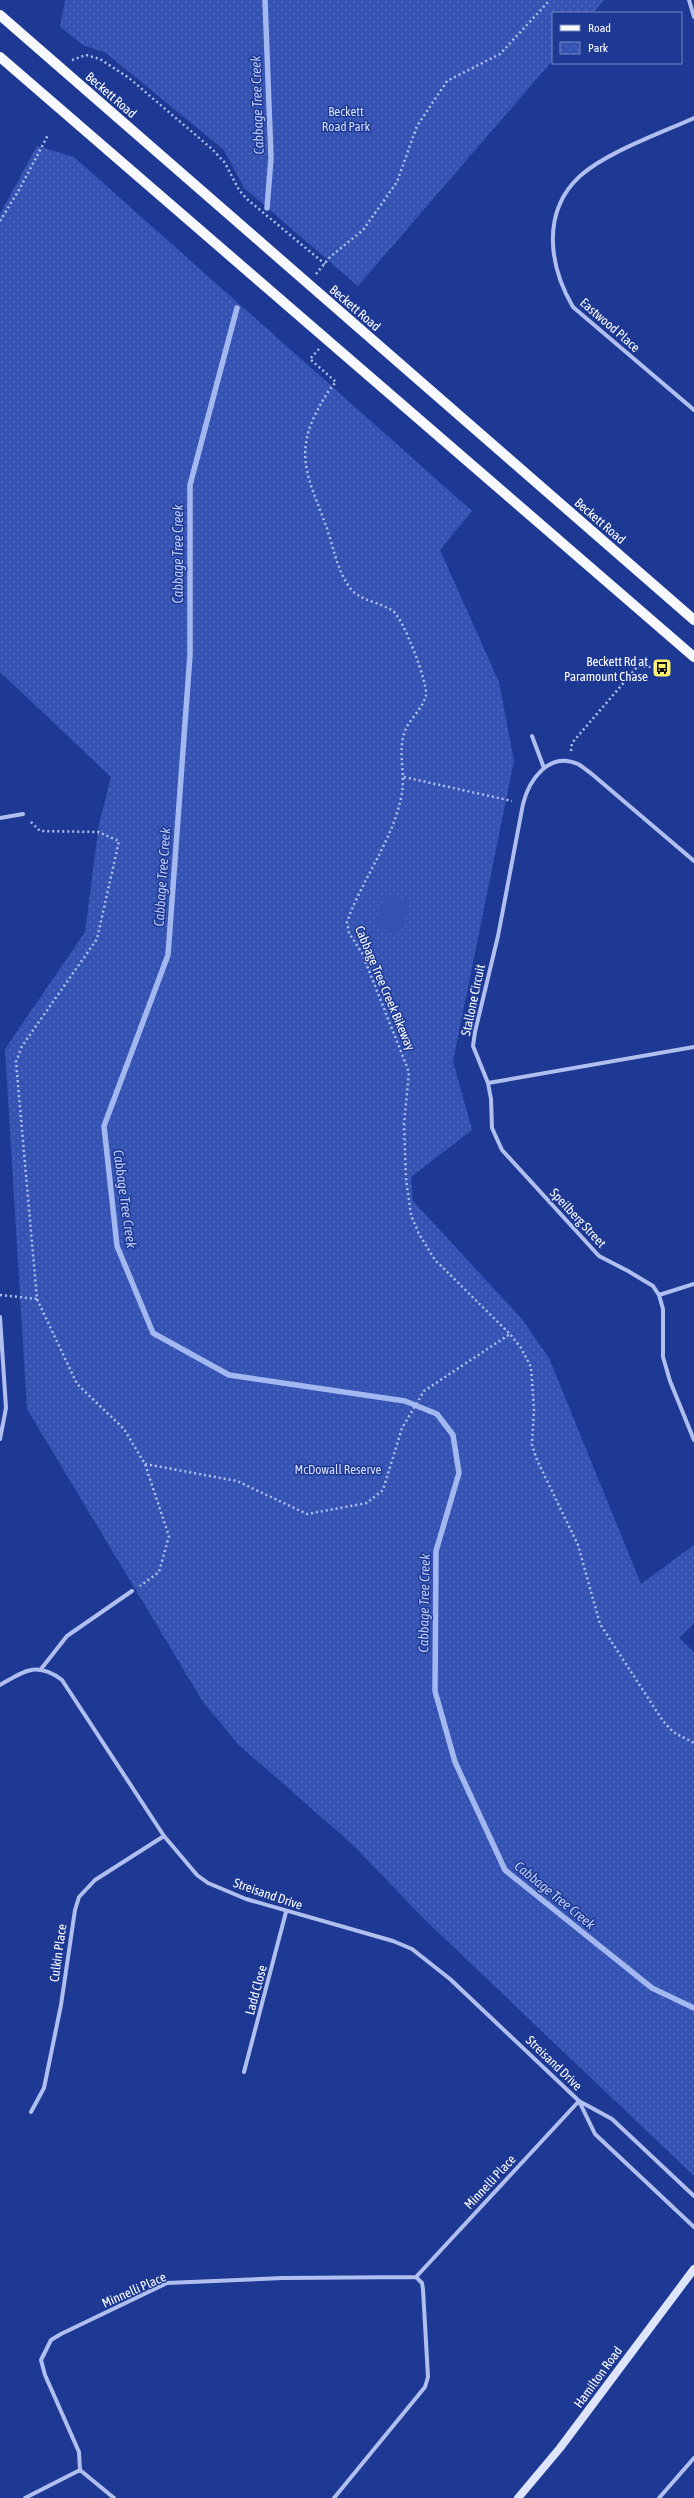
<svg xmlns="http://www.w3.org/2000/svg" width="694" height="2498" font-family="'Asap Condensed',sans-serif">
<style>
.park{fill:url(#park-dots)}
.pitch{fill:#3453b3}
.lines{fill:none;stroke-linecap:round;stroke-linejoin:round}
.stream{stroke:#a3b7f0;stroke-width:5.5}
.path{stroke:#b0bfef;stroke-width:2.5;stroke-dasharray:2 3;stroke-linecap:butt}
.street{stroke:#b0bfef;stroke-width:4}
.secondary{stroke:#dde4fb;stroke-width:8}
.primary{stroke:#f7f9ff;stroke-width:10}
.labels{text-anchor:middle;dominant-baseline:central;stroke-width:3;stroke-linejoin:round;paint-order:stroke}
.street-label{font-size:13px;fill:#fff;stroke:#1d3994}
.park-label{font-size:13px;fill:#d6dffa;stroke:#1d3994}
.poi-label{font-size:13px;fill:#fff;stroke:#1d3994;text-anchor:end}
.water-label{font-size:14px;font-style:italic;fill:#bccaf6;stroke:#1d3994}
</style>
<defs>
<pattern id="park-dots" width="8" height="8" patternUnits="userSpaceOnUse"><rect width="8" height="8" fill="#3453b3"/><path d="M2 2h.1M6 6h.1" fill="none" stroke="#526dbe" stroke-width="1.8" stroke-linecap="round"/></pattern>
</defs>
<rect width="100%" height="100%" fill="#1d3994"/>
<path class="park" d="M65 0H604L593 13H553V60L358 286 244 188 224 150 106 53 83 45 60 27Z
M37 146 74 157 472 511 440 550 499 682 514 761 453 1061 472 1130 411 1177 413 1201 522 1319 549 1358 641 1584 694 1545V1623L679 1638 694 1652V2176L424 1919 353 1845 239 1745 203 1702 27 1409 5 1049 85 932 99 824 111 777 0 672V214Z"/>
<path class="pitch" d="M384 895 409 901 401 934 376 928Z"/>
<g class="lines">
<path class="stream" d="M265 0 271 158 267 208
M237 308 190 485V655L168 955 104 1126 117 1246 153 1333 229 1375 405 1401 437 1414 453 1435 459 1473 436 1551 435 1691 455 1762 505 1870 652 1988 694 2008"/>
<path class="path" d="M72 60 86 55 100 59 129 78 212 149 225 163 239 190 248 200 325 264
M0 221 19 190 48 135
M316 274 330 257 363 230 397 182 417 126 447 81 500 54 550 0
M319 349 310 359 336 382C327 392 321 403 315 415 292 462 315 490 329 535 335 554 338 571 350 588 360 601 380 602 393 611 403 618 428 683 426 695 423 710 405 722 403 738 399 756 405 774 402 793 394 839 362 879 347 922L349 933 362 953 409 1072 404 1124 406 1179 411 1215 419 1234 435 1260 510 1334 521 1348 531 1367 534 1409 532 1445 537 1460 578 1545 600 1624 663 1721 673 1732 694 1743
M571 751 572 743 638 666 651 667 663 672
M404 777 512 801
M31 822 40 831 98 832 119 841 97 939 22 1046 16 1062 37 1299 77 1384 124 1429 145 1464 169 1536 159 1572 140 1586
M0 1295 37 1299
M145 1464 237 1481 307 1514 367 1503 383 1490 402 1428 424 1391 510 1334"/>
<path class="street" d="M689 0 694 17
M694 118C661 133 607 152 580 176 541 212 549 266 573 307L694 410
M532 736 544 768
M0 818 23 814
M694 861 593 775C588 771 583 767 578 764 549 751 529 780 523 804L498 936 475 1032 473 1046 488 1083 694 1047
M488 1083 491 1099 492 1128 502 1150 599 1256 628 1271 653 1286 659 1295 663 1309V1357L670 1381 694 1440
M659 1295 694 1284
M0 1317 6 1408 0 1439
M41 1669 67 1636 132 1591
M0 1685C24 1671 37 1661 62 1680L164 1836 197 1875 208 1883 246 1899 393 1941 412 1949 450 1979 579 2101 612 2119 694 2196
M244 2072 286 1912
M579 2101 595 2134 694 2227
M31 2112 44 2088 61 2005 75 1910 79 1897 95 1880 164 1836
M416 2277 579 2101
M25 2498 80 2470
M114 2498 80 2470 79 2452 45 2375 41 2360 51 2340 61 2334 167 2283 283 2278 416 2277 422 2283 423 2289 428 2377 425 2387 334 2498
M659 2498 694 2458"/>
<path class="secondary" d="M518 2498 560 2448 694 2269"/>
<path class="primary" d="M0 15 694 620
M0 57 694 657"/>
</g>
<defs>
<g id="bus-square" transform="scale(1)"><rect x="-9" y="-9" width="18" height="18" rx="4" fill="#fef26e" stroke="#1d3994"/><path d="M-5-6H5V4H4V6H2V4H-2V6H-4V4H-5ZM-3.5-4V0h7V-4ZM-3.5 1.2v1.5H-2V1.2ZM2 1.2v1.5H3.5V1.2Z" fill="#111"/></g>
</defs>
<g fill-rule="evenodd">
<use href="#bus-square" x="662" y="668"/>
</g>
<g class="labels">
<g class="street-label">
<text transform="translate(111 95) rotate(41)">Beckett Road</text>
<text transform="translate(355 308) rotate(41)">Beckett Road</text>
<text transform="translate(610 325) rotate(41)">Eastwood Place</text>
<text transform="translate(600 521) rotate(41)">Beckett Road</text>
<text transform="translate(385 988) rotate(67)">Cabbage Tree Creek Bikeway</text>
<text transform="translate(473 1000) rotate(-78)">Stallone Circuit</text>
<text transform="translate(578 1218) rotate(47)">Speilberg Street</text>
<text transform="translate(268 1894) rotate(19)">Streisand Drive</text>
<text transform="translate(58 1953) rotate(-82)">Culkin Place</text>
<text transform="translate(256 1990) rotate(-75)">Ladd Close</text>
<text transform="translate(554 2063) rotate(44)">Streisand Drive</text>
<text transform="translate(490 2182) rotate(-47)">Minnelli Place</text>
<text transform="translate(134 2290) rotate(-24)">Minnelli Place</text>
<text transform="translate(598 2377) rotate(-54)">Hamilton Road</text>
</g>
<g class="park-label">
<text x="346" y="111">Beckett<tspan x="346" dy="15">Road Park</tspan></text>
<text x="338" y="1469">McDowall Reserve</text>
</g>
<g class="poi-label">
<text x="648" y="661">Beckett Rd at<tspan x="648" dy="15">Paramount Chase</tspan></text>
</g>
<g class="water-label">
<text transform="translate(257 105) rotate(-92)">Cabbage Tree Creek</text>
<text transform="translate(178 554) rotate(-90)">Cabbage Tree Creek</text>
<text transform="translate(162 877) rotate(-86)">Cabbage Tree Creek</text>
<text transform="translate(125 1199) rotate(82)">Cabbage Tree Creek</text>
<text transform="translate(424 1603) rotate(-89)">Cabbage Tree Creek</text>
<text transform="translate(555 1895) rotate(39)">Cabbage Tree Creek</text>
</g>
</g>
<rect x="552" y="12" width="130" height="52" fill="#1d3994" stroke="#7788bf"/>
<rect x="560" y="25" width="20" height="6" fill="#f7f9ff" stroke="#7788bf"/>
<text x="588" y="32" font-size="12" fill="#ffffff">Road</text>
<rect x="560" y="42" width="20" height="12" fill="url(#park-dots)" stroke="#7788bf"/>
<text x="588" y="52" font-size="12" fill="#ffffff">Park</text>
</svg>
